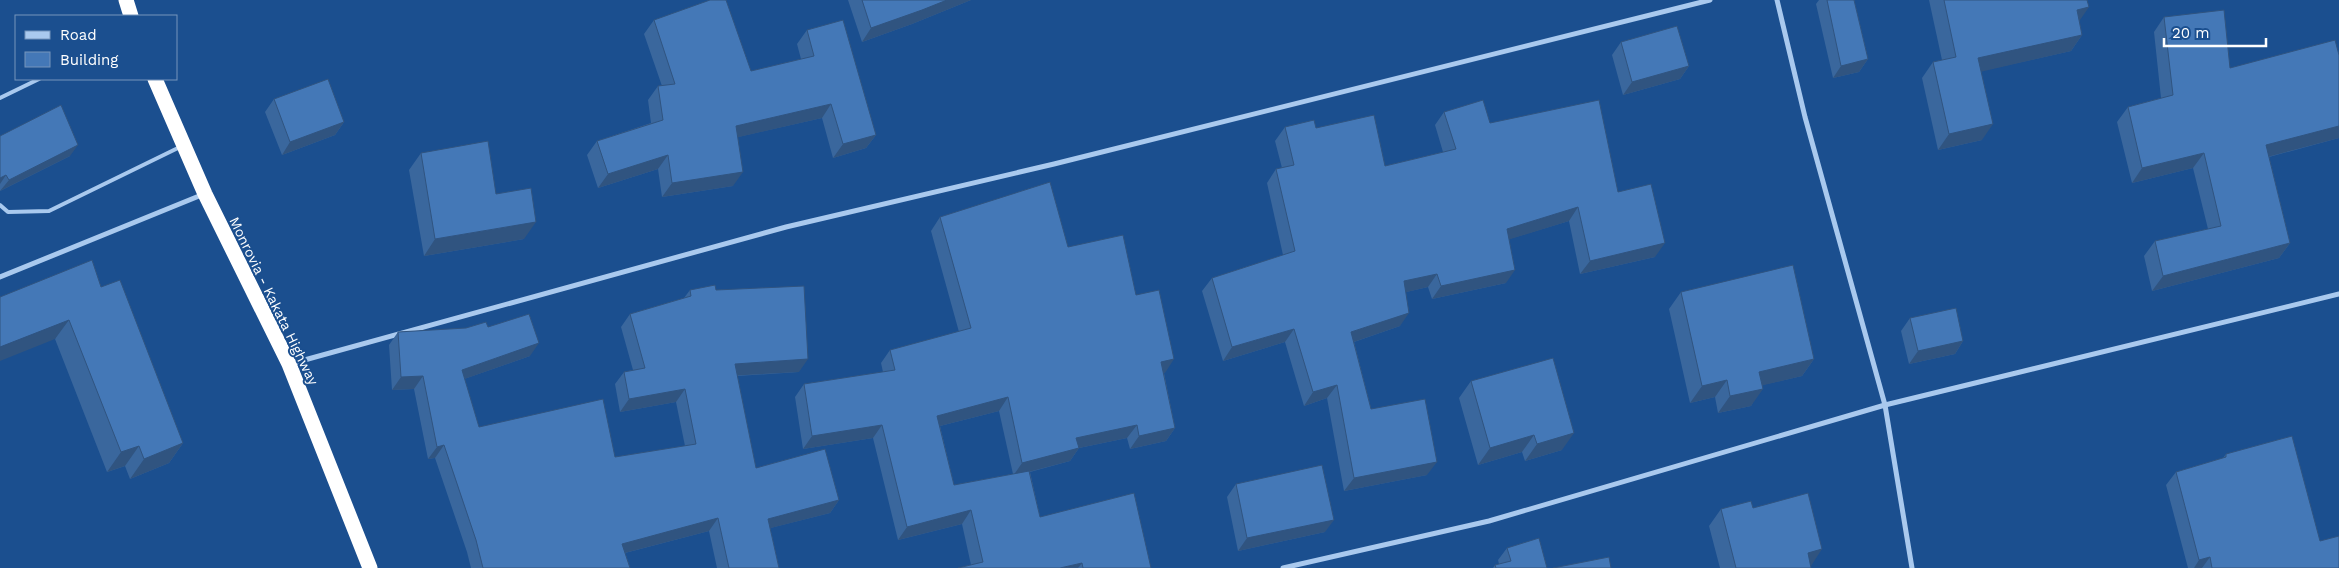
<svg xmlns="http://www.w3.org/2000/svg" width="2339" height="568" font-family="'Work Sans',sans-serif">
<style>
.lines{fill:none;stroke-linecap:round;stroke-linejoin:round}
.lane{stroke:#a9c9ee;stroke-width:4}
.street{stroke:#a9c9ee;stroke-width:5}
.highway{stroke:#fff;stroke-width:15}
.wall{fill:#3a679d;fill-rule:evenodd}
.shaded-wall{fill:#305480}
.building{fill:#4478b7;stroke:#305480}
.labels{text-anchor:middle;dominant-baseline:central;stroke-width:4;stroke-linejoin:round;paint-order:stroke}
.street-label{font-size:14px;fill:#fff;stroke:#1b4f8f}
</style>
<rect width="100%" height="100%" fill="#1b4f8f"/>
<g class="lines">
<path class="lane" d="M0 98 39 79
M0 205 8 212 49 211 180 147"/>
<path class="street" d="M1777 0 1805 117 1885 405 1912 568
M0 277 204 194
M290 364 786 227 1054 164 1710 0
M1283 568 1489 521 1885 405 2339 294"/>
<path class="highway" d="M126 0 131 16
M155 79 205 194 289 364 370 568"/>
</g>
<path class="wall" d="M848 0H971L912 24 862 42Z
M1819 0H1854L1868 59 1859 72 1833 78 1816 4Z
M1929 0H2087L2079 21 2082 35 2071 51 1981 71 1982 140 1938 150 1922 78 1933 62 1942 60Z
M2164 17 2230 68 2339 55V138L2269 157 2290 243 2279 258 2152 291 2144 256 2155 241 2208 229 2193 168 2132 183 2117 122 2128 107 2161 98 2154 32Z
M654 20 751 71 801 59 797 44 807 30 876 135 866 148 833 158 822 118 738 137 733 186 662 197 658 169 598 188 587 155 597 141 651 123 648 100 658 86H662L644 34Z
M1621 42 1689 66 1680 79 1623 95 1612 55Z
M274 99 344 122 335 135 282 155 265 112Z
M1444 112 1490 123 1618 192 1655 257 1580 274 1569 221 1509 239 1506 283 1432 299 1428 287 1406 292 1400 326 1354 342 1371 409 1427 475 1344 491 1327 398 1304 406 1285 342 1223 361 1202 291 1212 278 1283 255 1267 183 1276 169 1282 168 1275 141 1285 127 1316 128 1385 166 1443 152 1435 125Z
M0 136 70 156 0 191Z
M421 153 496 194 524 239 424 256 409 170Z
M940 217 1068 247 1136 295 1165 373H1164L1175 428 1166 441 1130 449 1127 438 1079 448 1070 461 1030 472 1040 517 1151 568H958L971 565 962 524 898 540 873 438 803 449 795 397 804 384 883 372 881 363 890 350 959 332 931 231ZM999 411 1013 474 954 485 940 426Z
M92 260 101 287 183 443 169 463 130 479 125 466 107 472 55 339Z
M690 290H716L799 372 737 376 756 468 839 500 830 513 770 528 779 568H717L709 531 625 553 630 568H471L467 552 435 458 428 459 414 389 392 390 389 345 398 332 488 327 530 356 464 379 479 427 615 457 685 446 676 402 620 412 615 384 624 372 633 370 621 327 630 314 684 298Z
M1681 292 1814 359 1802 376 1762 385 1751 406 1718 413 1715 397 1690 403 1669 309Z
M1910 318 1963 341 1955 354 1909 364 1901 331Z
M1471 381 1562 450 1525 461 1522 452 1478 465 1459 398Z
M2226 454 2320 541 2339 568H2188L2166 485 2176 472 2223 458Z
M1236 484 1325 532 1238 551 1227 497Z
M1753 508 1811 566V568H1720L1709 526 1721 509Z
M1507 548 1547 568H1493L1495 565 1499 564 1498 560Z"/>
<path class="shaded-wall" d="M947 0H971L912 24 862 42 871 28Z
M2089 7 2078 23 2077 10Z
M2082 35 2071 51 1967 75 1978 58Z
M1868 59 1859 72 1833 78 1841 66Z
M1689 66 1680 79 1623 95 1632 82Z
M831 104 822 118 726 140 736 126Z
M344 122 335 135 282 155 290 142Z
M1993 124 1982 140 1938 150 1949 134Z
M2339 126V138L2256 160 2266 145Z
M876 135 866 148 833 158 843 144Z
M78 145 70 156 0 191 9 180Z
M2204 153 2193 168 2132 183 2142 168Z
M668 155 658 169 598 188 608 174Z
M743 172 733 186 662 197 672 183Z
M6 175 0 184V178Z
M1578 207 1569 221 1498 243 1507 229Z
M536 222 524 239 424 256 435 239Z
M1665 243 1655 257 1580 274 1590 261Z
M2290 243 2279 258 2152 291 2163 276Z
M1515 270 1506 283 1432 299 1441 286Z
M1437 274 1428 287 1394 295 1404 281Z
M1409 313 1400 326 1342 346 1351 332Z
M69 320 55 339 0 361V347Z
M1294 329 1285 342 1223 361 1232 347Z
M1963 341 1955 354 1909 364 1918 351Z
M539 343 530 356 453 383 462 370Z
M808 359 799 372 726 376 735 364Z
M1174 359 1165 373 1152 375 1161 362Z
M1814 359 1802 376 1747 389 1759 372Z
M423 376 414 389 392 390 401 377Z
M1727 380 1715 397 1690 403 1702 386Z
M1337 385 1327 398 1304 406 1313 392Z
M685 389 676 402 620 412 629 399Z
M1763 389 1751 406 1718 413 1730 396Z
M1008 397 999 411 928 429 937 416Z
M882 425 873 438 803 449 812 436Z
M1137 425 1127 438 1079 448 1070 461 1013 476 1022 463 1076 438Z
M1175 428 1166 441 1130 449 1139 436Z
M1574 433 1562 450 1525 461 1537 444Z
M1534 435 1522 452 1478 465 1490 448Z
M183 443 169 463 130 479 144 459Z
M444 445 435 458 428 459 437 447Z
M139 446 125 466 107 472 121 452Z
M1437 462 1427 475 1344 491 1354 478Z
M839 500 830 513 759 531 768 519Z
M971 510 962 524 898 540 907 527Z
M718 518 709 531 613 556 622 544Z
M1334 520 1325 532 1238 551 1247 538Z
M1822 549 1811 566 1808 553Z
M2210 557 2202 568H2194L2199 560Z
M1082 563 1078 568H1060Z"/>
<path class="building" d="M710 0H726L751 71 814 56 807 30 843 20 876 135 843 144 831 104 736 126 743 172 672 183 668 155 608 174 597 141 663 120 658 86 675 84 654 20Z
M862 0H947L922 10 871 28Z
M1827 0H1854L1868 59 1841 66Z
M1944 0H2087L2089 7 2077 10 2082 35 1978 58 1993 124 1949 134 1933 62 1956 57Z
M2224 10 2230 68 2335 40 2339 55V126L2266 145 2290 243 2163 276 2155 241 2221 226 2204 153 2142 168 2128 107 2173 95 2164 17Z
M1677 26 1689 66 1632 82 1621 42Z
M328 79 344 122 290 142 274 99Z
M1483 100 1490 123 1599 100 1618 192 1651 184 1665 243 1590 261 1578 207 1507 229 1515 270 1441 286 1437 274 1404 281 1409 313 1351 332 1371 409 1425 399 1437 462 1354 478 1337 385 1313 392 1294 329 1232 347 1212 278 1295 251 1276 169 1294 165 1285 127 1314 120 1316 128 1374 115 1385 166 1456 149 1444 112Z
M61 105 78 145 9 180 6 175 0 178V136Z
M488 141 496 194 531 188 536 222 435 239 421 153Z
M1050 182 1068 247 1123 235 1136 295 1159 290 1174 359 1161 362 1175 428 1139 436 1137 425 1076 438 1079 448 1022 463 1008 397 937 416 954 485 1029 471 1040 517 1134 493 1151 568H1083L1082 563 1060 568H958L983 562 971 510 907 527 882 425 812 436 804 384 895 370 890 350 971 328 940 217Z
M92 260 101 287 120 280 183 443 144 459 139 446 121 452 69 320 0 347V297Z
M1793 265 1814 359 1759 372 1763 389 1730 396 1727 380 1702 386 1681 292Z
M715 285 716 290 804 286 808 359 735 364 756 468 825 449 839 500 768 519 779 568H729L718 518 622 544 630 568H483L476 540 444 445 437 447 423 376 401 377 398 332 466 328 486 322 488 327 529 314 539 343 462 370 479 427 603 399 615 457 696 444 685 389 629 399 624 372 645 368 630 314 691 296 690 290Z
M1956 308 1963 341 1918 351 1910 318Z
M1553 358 1574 433 1537 444 1534 435 1490 448 1471 381Z
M2292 436 2320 541 2339 536V568H2212L2210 557 2199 560 2176 472 2226 457V454Z
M1322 465 1334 520 1247 538 1236 484Z
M1808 493 1822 549 1808 553 1811 568H1736L1721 509 1751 501 1753 508Z
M1539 538 1547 568H1496L1495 565 1511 561 1507 548Z
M1609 557 1611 568H1553Z"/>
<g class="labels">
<g class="street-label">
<text transform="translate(274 301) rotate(64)">Monrovia - Kakata Highway</text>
</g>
</g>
<rect x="15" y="15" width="162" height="65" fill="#1b4f8f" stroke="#7695bc"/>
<rect x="25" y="31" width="25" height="8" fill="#a9c9ee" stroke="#7695bc"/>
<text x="60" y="40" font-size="15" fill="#ffffff">Road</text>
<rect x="25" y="52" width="25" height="15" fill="#4478b7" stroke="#7695bc"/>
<text x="60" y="65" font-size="15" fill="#ffffff">Building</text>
<path d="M2164 38v8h102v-8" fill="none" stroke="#ffffff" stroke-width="2.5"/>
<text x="2172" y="38" font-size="15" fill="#ffffff" stroke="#1b4f8f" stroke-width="4" paint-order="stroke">20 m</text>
</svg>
